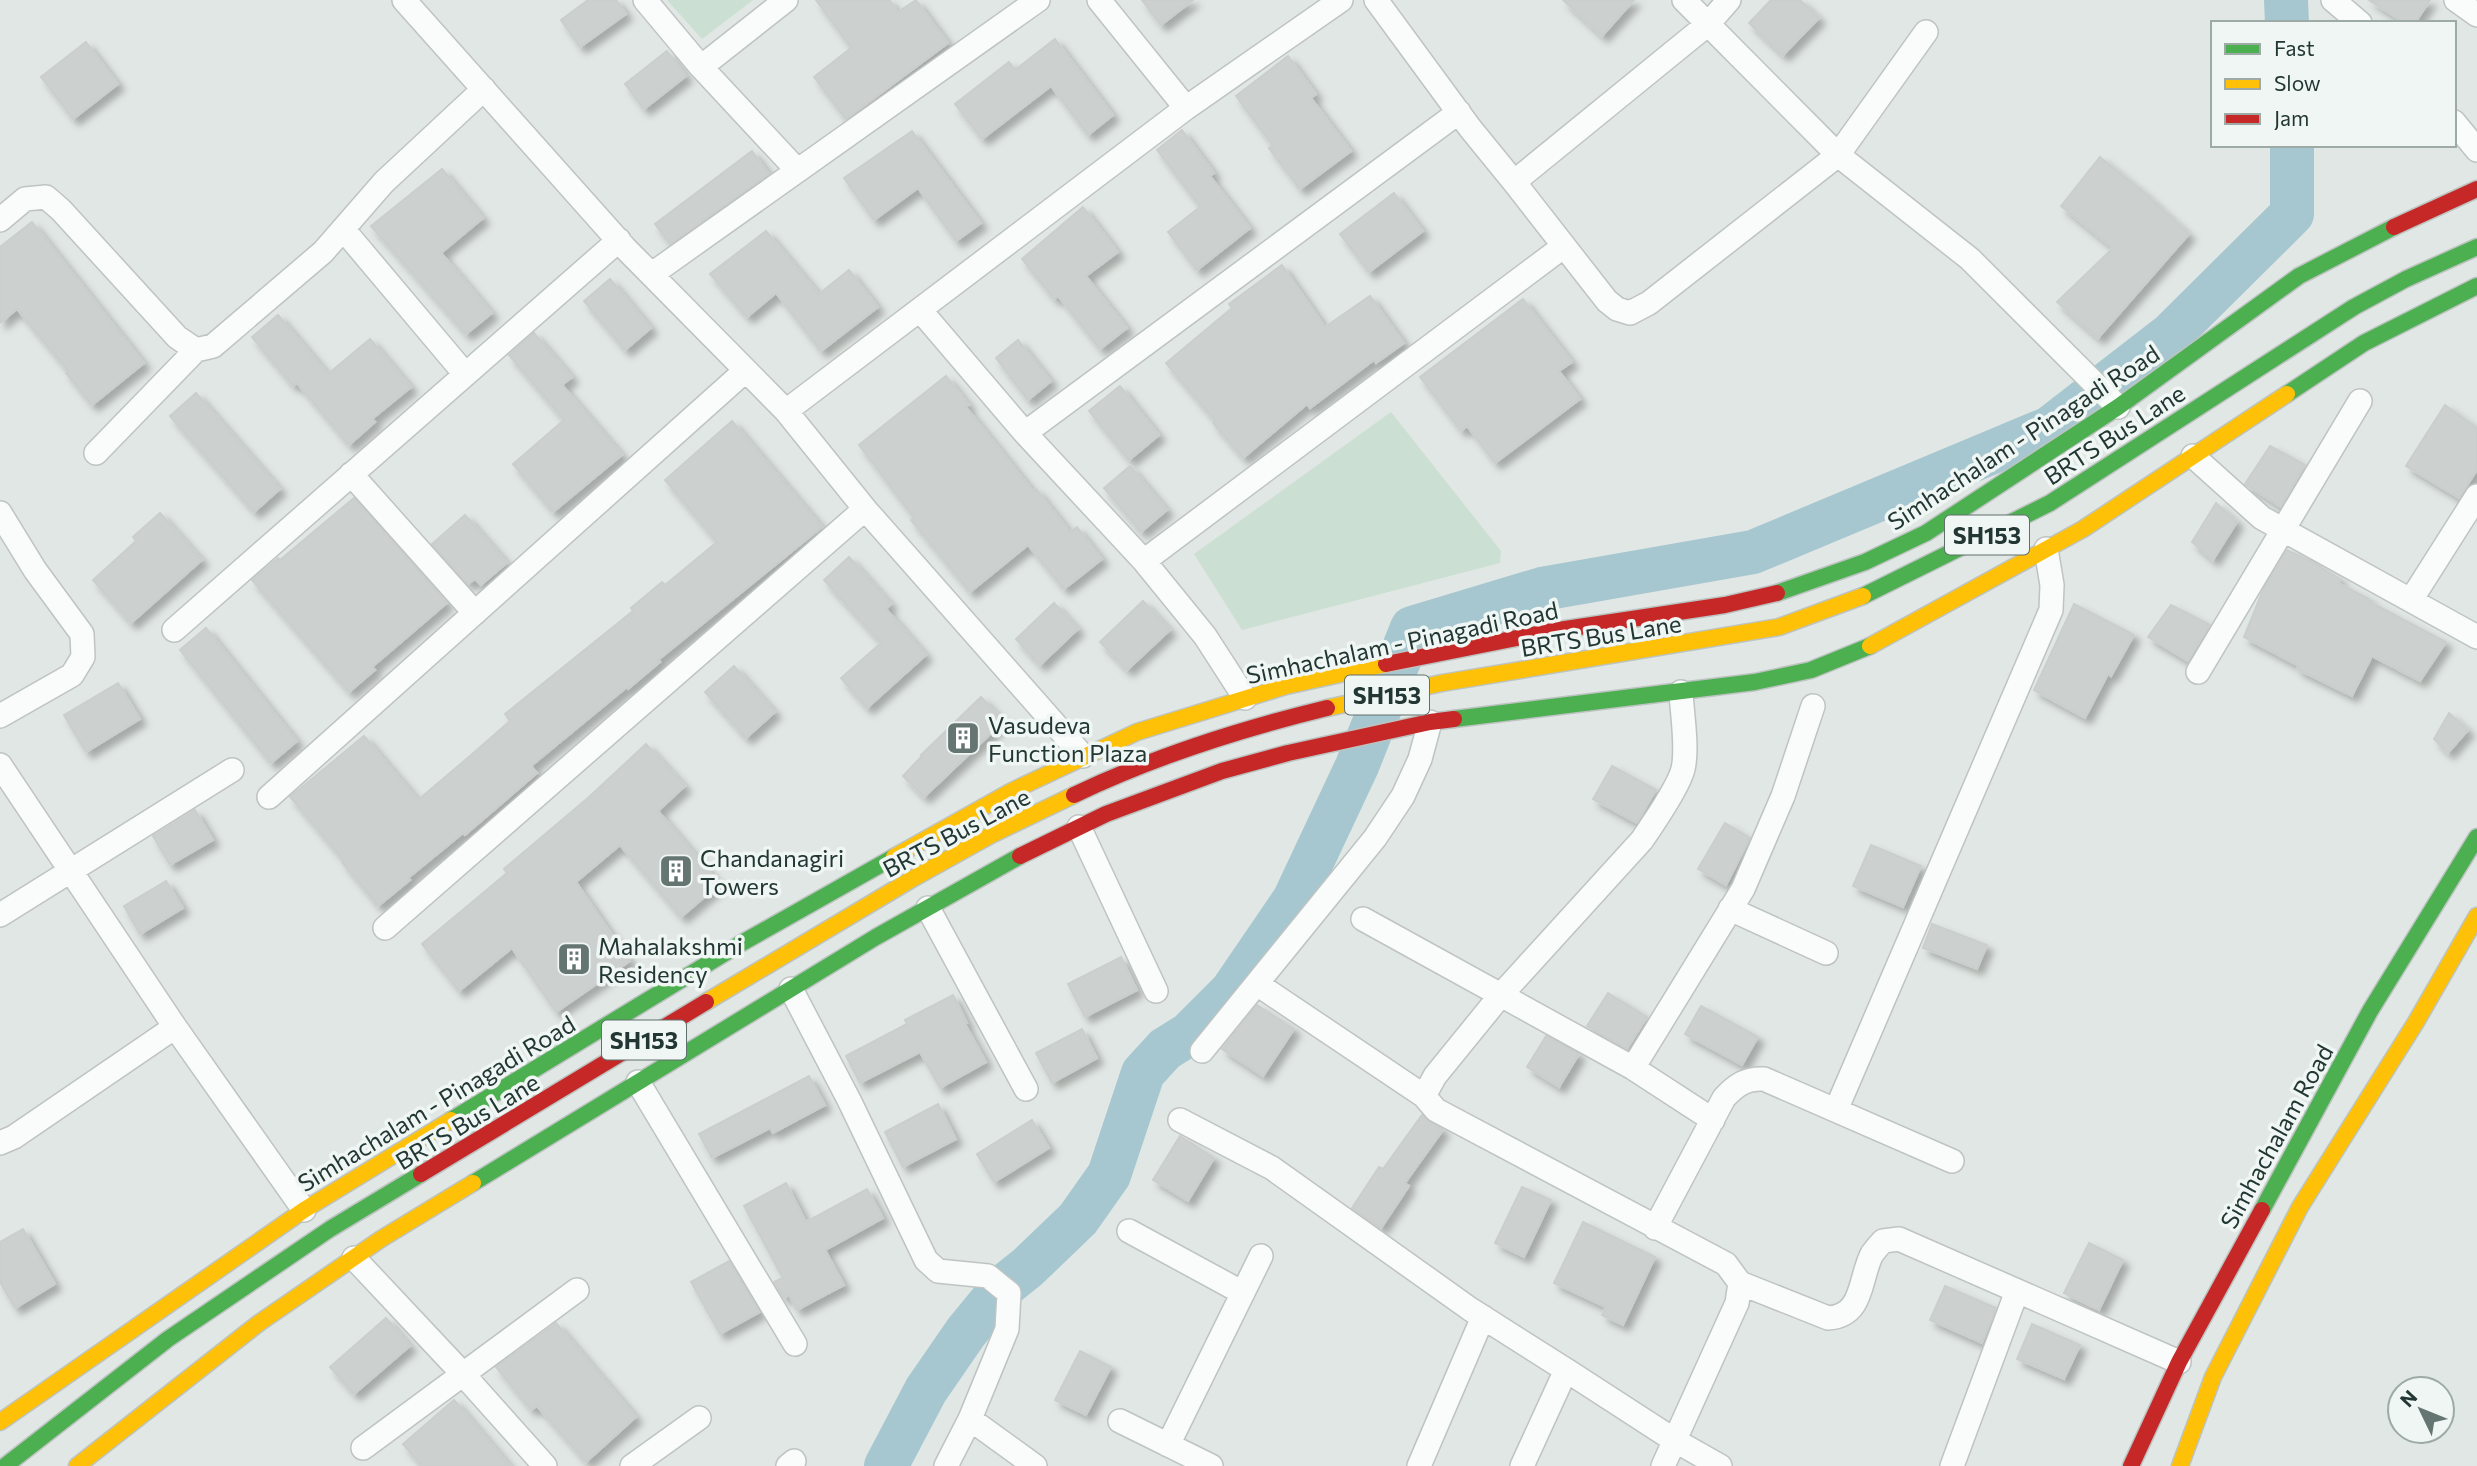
<svg xmlns="http://www.w3.org/2000/svg" width="2477" height="1466" font-family="Commissioner,sans-serif">
<style>
.green{fill:#ccdfd3}
.lines{fill:none;stroke-linecap:round;stroke-linejoin:round}
.river{stroke:#a6c7d0;stroke-width:44}
.building{fill:#ccd0cf;stroke:#cacfcd;stroke-width:2;filter:url(#shadow)}
.street-casing{stroke:#bec4c1;stroke-width:26}
.fast-casing{stroke:#bcc3c1;stroke-width:19}
.slow-casing{stroke:#bcc3c1;stroke-width:19}
.jam-casing{stroke:#bcc3c1;stroke-width:19}
.street{stroke:#fafbfb;stroke-width:23}
.fast{stroke:#4caf50;stroke-width:16}
.slow{stroke:#ffc107;stroke-width:16}
.jam{stroke:#c62828;stroke-width:16}
.labels{text-anchor:middle;dominant-baseline:central;stroke-width:7;stroke-linejoin:round;paint-order:stroke}
.shield{fill:#eff6f3;stroke:#60706d;stroke-width:2}
.shield-label{font-size:23px;font-weight:bold;fill:#223733}
.street-label{font-size:24px;fill:#223733;stroke:#eff6f3}
.poi-label{font-size:24px;fill:#223733;stroke:#eff6f3;text-anchor:start}
</style>
<defs>
<filter id="shadow"><feDropShadow dx="6" dy="6" stdDeviation="3.5" flood-color="#0004"/></filter>
</defs>
<rect width="100%" height="100%" fill="#e1e7e4"/>
<path class="green" d="M 667,0 L 753,0 L 702,39 Z
M 1391,412 L 1501,551 L 1500,563 L 1242,630 L 1194,554 Z"/>
<g class="lines">
<path class="river" d="M 2286,0 L 2287,23
M 886,1466 L 926,1390 L 966,1332 L 1003,1287 L 1028,1267 L 1078,1219 L 1109,1175 L 1143,1073 L 1165,1049 L 1189,1034 L 1232,991 L 1294,900 L 1357,766 L 1412,628 L 1542,589 L 1753,552 L 2050,428 L 2170,335 L 2292,214 L 2292,145"/>
</g>
<path class="building" d="M 588,0 L 616,0 L 626,14 L 580,47 L 561,20 Z
M 816,0 L 889,0 L 898,12 L 916,0 L 948,43 L 846,119 L 814,77 L 851,48 Z
M 1142,0 L 1193,0 L 1161,25 Z
M 1563,0 L 1634,0 L 1602,36 Z
M 1771,0 L 1800,0 L 1819,18 L 1783,55 L 1749,23 Z
M 2369,0 L 2430,0 L 2415,23 L 2405,23 Z
M 1055,39 L 1113,115 L 1088,135 L 1051,86 L 982,139 L 955,104 L 1009,62 L 1015,70 Z
M 86,42 L 118,84 L 73,119 L 41,77 Z
M 667,51 L 686,76 L 644,109 L 625,84 Z
M 1288,56 L 1316,94 L 1311,98 L 1351,151 L 1300,189 L 1269,148 L 1273,146 L 1236,96 Z
M 1182,130 L 1214,173 L 1210,176 L 1250,228 L 1197,270 L 1168,232 L 1200,207 L 1157,150 Z
M 912,131 L 981,223 L 956,241 L 918,188 L 874,220 L 844,178 Z
M 752,151 L 769,174 L 670,244 L 655,224 Z
M 2100,157 L 2142,191 L 2189,234 L 2098,338 L 2057,302 L 2113,248 L 2061,206 Z
M 442,169 L 483,218 L 441,253 L 492,313 L 466,334 L 371,226 Z
M 1394,193 L 1423,231 L 1369,272 L 1340,234 Z
M 1083,207 L 1118,252 L 1086,276 L 1127,328 L 1100,349 L 1058,296 L 1054,299 L 1022,259 Z
M 32,222 L 144,363 L 92,405 L 66,373 L 68,371 L 17,309 L 0,323 L 0,247 Z
M 766,231 L 819,294 L 849,270 L 878,307 L 821,351 L 776,293 L 747,317 L 710,274 Z
M 1282,265 L 1325,327 L 1370,296 L 1404,343 L 1376,363 L 1374,360 L 1310,408 L 1307,404 L 1243,458 L 1213,423 L 1215,421 L 1166,363 L 1232,308 L 1229,304 Z
M 610,279 L 651,328 L 625,350 L 584,301 Z
M 1523,299 L 1572,362 L 1559,371 L 1580,399 L 1495,463 L 1467,426 L 1461,431 L 1420,377 Z
M 278,315 L 328,374 L 370,339 L 411,387 L 372,419 L 375,422 L 349,445 L 297,383 L 293,386 L 252,337 Z
M 534,333 L 572,377 L 562,385 L 622,455 L 553,512 L 513,464 L 564,420 L 509,355 Z
M 1018,340 L 1051,381 L 1028,400 L 996,358 Z
M 946,376 L 969,405 L 966,407 L 1033,491 L 1036,489 L 1070,532 L 1077,527 L 1102,559 L 1064,589 L 1028,545 L 970,592 L 911,520 L 914,518 L 859,445 Z
M 1120,386 L 1159,435 L 1129,460 L 1089,411 Z
M 196,393 L 280,489 L 254,512 L 170,416 Z
M 2445,405 L 2477,428 L 2477,470 L 2459,498 L 2406,466 Z
M 732,421 L 822,527 L 658,660 L 660,662 L 628,689 L 627,687 L 531,766 L 537,773 L 465,835 L 463,833 L 408,878 L 410,880 L 378,906 L 342,862 L 344,861 L 290,797 L 364,736 L 418,800 L 470,756 L 510,721 L 505,714 L 633,611 L 631,608 L 662,582 L 665,585 L 717,542 L 665,480 Z
M 2270,446 L 2305,465 L 2281,507 L 2245,484 Z
M 1130,466 L 1167,510 L 1141,532 L 1104,488 Z
M 354,498 L 447,603 L 372,667 L 375,670 L 349,692 L 252,580 L 278,558 L 280,560 Z
M 2216,503 L 2237,522 L 2213,560 L 2192,542 Z
M 160,513 L 202,560 L 131,623 L 93,580 L 136,541 L 133,537 Z
M 465,515 L 507,563 L 481,585 L 475,579 L 468,584 L 432,544 Z
M 2287,550 L 2311,561 L 2340,579 L 2338,583 L 2369,599 L 2368,601 L 2446,642 L 2420,681 L 2372,656 L 2352,696 L 2297,669 L 2299,666 L 2244,637 L 2263,590 Z
M 849,557 L 891,604 L 886,609 L 926,655 L 867,708 L 841,678 L 881,643 L 824,580 Z
M 1143,601 L 1170,630 L 1127,670 L 1100,642 Z
M 1054,603 L 1078,629 L 1040,665 L 1016,639 Z
M 2074,604 L 2134,635 L 2111,676 L 2108,674 L 2085,718 L 2034,690 Z
M 2171,605 L 2210,625 L 2188,661 L 2148,637 Z
M 206,628 L 297,741 L 271,763 L 180,650 Z
M 734,666 L 775,712 L 746,738 L 705,692 Z
M 118,683 L 140,719 L 86,752 L 64,715 Z
M 981,697 L 1004,721 L 924,797 L 903,776 L 922,756 L 921,755 Z
M 2449,713 L 2468,730 L 2448,753 L 2434,739 Z
M 646,744 L 685,786 L 658,811 L 720,884 L 681,917 L 620,845 L 576,882 L 630,961 L 556,1012 L 512,948 L 459,991 L 422,944 L 507,873 L 504,869 L 589,797 Z
M 1612,766 L 1656,790 L 1637,823 L 1593,799 Z
M 195,810 L 213,840 L 170,865 L 153,836 Z
M 1725,823 L 1750,838 L 1726,885 L 1698,869 Z
M 1871,845 L 1921,866 L 1903,907 L 1853,886 Z
M 166,881 L 183,908 L 140,934 L 124,906 Z
M 1932,924 L 1987,945 L 1977,969 L 1923,948 Z
M 1121,957 L 1137,990 L 1085,1017 L 1068,984 Z
M 1608,993 L 1647,1017 L 1627,1049 L 1587,1026 Z
M 953,995 L 967,1023 L 965,1024 L 986,1062 L 940,1088 L 920,1052 L 860,1083 L 846,1056 L 907,1024 L 905,1020 Z
M 1257,1005 L 1294,1029 L 1263,1076 L 1222,1049 Z
M 1701,1006 L 1758,1037 L 1742,1065 L 1685,1034 Z
M 1082,1029 L 1097,1058 L 1052,1083 L 1036,1053 Z
M 1546,1036 L 1579,1054 L 1559,1087 L 1527,1067 Z
M 809,1076 L 825,1105 L 773,1133 L 770,1128 L 712,1158 L 699,1134 Z
M 938,1104 L 956,1139 L 903,1167 L 885,1132 Z
M 1422,1115 L 1443,1130 L 1405,1183 L 1409,1186 L 1381,1228 L 1352,1208 L 1379,1167 L 1383,1169 Z
M 1032,1120 L 1049,1148 L 994,1182 L 977,1154 Z
M 1180,1136 L 1214,1158 L 1188,1201 L 1153,1180 Z
M 786,1183 L 806,1222 L 867,1189 L 883,1218 L 825,1250 L 844,1285 L 797,1310 L 789,1295 L 784,1298 L 774,1282 L 783,1278 L 744,1206 Z
M 1522,1187 L 1551,1200 L 1524,1257 L 1495,1243 Z
M 1583,1222 L 1655,1257 L 1623,1325 L 1602,1315 L 1606,1307 L 1554,1283 Z
M 23,1229 L 55,1284 L 15,1308 L 0,1282 L 0,1242 Z
M 2089,1243 L 2123,1260 L 2099,1310 L 2064,1293 Z
M 729,1261 L 760,1312 L 720,1334 L 691,1282 Z
M 1945,1286 L 1996,1308 L 1982,1343 L 1930,1320 Z
M 386,1318 L 410,1346 L 354,1394 L 330,1367 Z
M 556,1323 L 636,1417 L 586,1462 L 537,1406 L 531,1410 L 496,1367 Z
M 2032,1324 L 2080,1345 L 2064,1379 L 2017,1359 Z
M 1080,1351 L 1111,1367 L 1086,1415 L 1055,1400 Z
M 454,1400 L 510,1466 L 422,1466 L 403,1444 Z"/>
<g class="lines">
<g class="street-casing">
<path id="street" d="M 404,0 L 625,248 L 786,411 L 865,509 L 1083,756
M 645,0 L 701,67 L 797,170
M 1099,0 L 1186,108
M 1376,0 L 1470,128 L 1514,182
M 1684,0 L 1838,155 L 1970,259 L 2118,407
M 1729,0 L 1708,24 L 1514,182 L 1607,301 L 1617,309 L 1630,313 L 1649,303 L 1838,155 L 1926,32
M 2333,0 L 2360,23
M 2456,0 L 2477,15
M 701,67 L 786,0
M 2454,122 L 2477,150
M 0,220 L 25,199 L 46,197 L 61,210 L 177,337 L 196,350 L 213,346 L 323,252 L 384,182 L 484,89
M 343,229 L 465,374
M 652,274 L 1038,0
M 920,310 L 1025,433 L 1144,561 L 1205,636 L 1245,698
M 786,411 L 1186,108 L 1341,0
M 1025,433 L 1459,112
M 96,453 L 196,350
M 2193,456 L 2262,518 L 2477,637
M 351,474 L 475,613
M 0,513 L 35,570 L 82,634 L 83,657 L 72,675 L 0,716
M 1144,561 L 1564,246
M 2411,600 L 2477,496
M 174,630 L 619,240
M 2198,672 L 2360,401
M 0,765 L 175,1027 L 304,1210
M 269,797 L 745,371
M 1079,827 L 1156,991
M 928,908 L 1026,1089
M 1730,909 L 1826,953
M 0,915 L 232,770
M 1363,919 L 1633,1068 L 1743,889 L 1783,796 L 1813,706
M 385,928 L 865,509
M 1257,984 L 1424,1096
M 791,989 L 849,1100 L 926,1260 L 938,1271 L 988,1276 L 1009,1293 L 1007,1329 L 970,1419 L 946,1466
M 1202,1051 L 1375,838 L 1403,796 L 1420,759 L 1430,722
M 1633,1068 L 1713,1120
M 638,1082 L 795,1344
M 1836,1110 L 2051,610 L 2052,585 L 2046,549
M 1180,1120 L 1272,1168 L 1470,1309 L 1566,1370
M 0,1143 L 14,1137 L 175,1027
M 1655,1228 L 1724,1098 C 1736,1085 1746,1078 1764,1079 L 1952,1161
M 1129,1231 L 1243,1293
M 354,1258 L 462,1373 L 545,1466
M 1740,1283 L 1828,1318 C 1864,1316 1859,1279 1872,1254 C 1875,1250 1879,1245 1883,1241 L 1899,1239 L 2179,1362
M 970,1419 L 1035,1466
M 1120,1421 L 1211,1466
M 1168,1445 L 1261,1256
M 363,1448 L 577,1290
M 632,1466 L 699,1418
M 788,1466 L 794,1461
M 1419,1466 L 1483,1317
M 1522,1466 L 1566,1370 L 1674,1440 L 1720,1466
M 1663,1466 L 1737,1303 L 1740,1283 L 1726,1264 L 1436,1110 L 1424,1096 L 1435,1076 L 1500,996 L 1642,840 C 1653,824 1679,786 1683,769 C 1688,748 1682,714 1681,692
M 1952,1466 L 2017,1291"/>
</g>
<g class="fast-casing">
<path id="fast" d="M 2287,394 L 2364,343 L 2477,286
M 1777,593 L 1865,562 L 1926,533 L 2118,407 L 2299,276 L 2394,227
M 1863,596 L 2050,503 L 2354,307 L 2406,279 L 2477,247
M 1454,719 L 1755,682 L 1811,670 L 1870,646
M 451,1120 L 740,944 L 894,857
M 473,1183 L 876,937 L 1020,856
M 2262,1210 L 2370,1011 L 2477,837
M 5,1466 L 168,1339 L 330,1229 L 421,1174"/>
</g>
<g class="slow-casing">
<path id="slow" d="M 1870,646 L 2083,529 L 2287,394
M 1327,708 L 1442,683 L 1779,627 L 1863,596
M 894,857 L 1012,791 L 1137,732 L 1286,686 L 1386,664
M 706,1002 L 912,879 L 991,835 L 1074,795
M 0,1422 L 304,1210 L 451,1120
M 77,1466 L 259,1323 L 381,1239 L 473,1183
M 2180,1466 L 2213,1377 L 2300,1207 L 2416,1022 L 2477,916"/>
</g>
<g class="jam-casing">
<path id="jam" d="M 2394,227 L 2477,189
M 1386,664 L 1552,631 L 1725,605 L 1777,593
M 1074,795 C 1153,757 1241,729 1327,708
M 1020,856 L 1106,814 L 1222,771 L 1288,753 L 1430,722 L 1454,719
M 421,1174 L 706,1002
M 2131,1466 L 2179,1362 L 2262,1210"/>
</g>
<use href="#street" class="street"/>
<use href="#fast" class="fast"/>
<use href="#slow" class="slow"/>
<use href="#jam" class="jam"/>
</g>
<defs>
<g id="building-square" transform="scale(1.75)"><rect x="-9" y="-9" width="18" height="18" rx="4" fill="#657571" stroke="#eff6f3"/><path d="M-4-6H4V6H1V3H-1V6H-4ZM-2.5-4.3h1.7v1.8h-1.7ZM.8-4.3h1.7v1.8H.8ZM-2.5-1h1.7V.8h-1.7ZM.8-1h1.7V.8H.8Z" fill="#fff"/></g>
</defs>
<g fill-rule="evenodd">
<use href="#building-square" x="963" y="738"/>
<use href="#building-square" x="676" y="871"/>
<use href="#building-square" x="574" y="959"/>
</g>
<g class="labels">
<g class="shield">
<rect x="1945" y="515.5" width="84" height="39" rx="5"/>
<rect x="1345" y="675.5" width="84" height="39" rx="5"/>
<rect x="602" y="1020.5" width="84" height="39" rx="5"/>
</g>
<g class="shield-label">
<text x="1987" y="535">SH153</text>
<text x="1387" y="695">SH153</text>
<text x="644" y="1040">SH153</text>
</g>
<g class="street-label">
<text transform="translate(2114 434) rotate(-33)">BRTS Bus Lane</text>
<text transform="translate(2023 437) rotate(-33)">Simhachalam - Pinagadi Road</text>
<text transform="translate(1601 635) rotate(-9)">BRTS Bus Lane</text>
<text transform="translate(1402 642) rotate(-12)">Simhachalam - Pinagadi Road</text>
<text transform="translate(956 832) rotate(-28)">BRTS Bus Lane</text>
<text transform="translate(436 1103) rotate(-31)">Simhachalam - Pinagadi Road</text>
<text transform="translate(467 1121) rotate(-31)">BRTS Bus Lane</text>
<text transform="translate(2276 1136) rotate(-61)">Simhachalam Road</text>
</g>
<g class="poi-label">
<text x="988" y="724">Vasudeva<tspan x="988" dy="28">Function Plaza</tspan></text>
<text x="700" y="857">Chandanagiri<tspan x="700" dy="28">Towers</tspan></text>
<text x="598" y="945">Mahalakshmi<tspan x="598" dy="28">Residency</tspan></text>
</g>
</g>
<rect x="2211" y="21" width="245" height="126" fill="#eff6f3" stroke="#9daaa6" stroke-width="2"/>
<rect x="2225" y="44" width="35" height="10" fill="#4caf50" stroke="#9daaa6" stroke-width="2"/>
<text x="2274" y="56" font-size="21" fill="#223733">Fast</text>
<rect x="2225" y="79" width="35" height="10" fill="#ffc107" stroke="#9daaa6" stroke-width="2"/>
<text x="2274" y="91" font-size="21" fill="#223733">Slow</text>
<rect x="2225" y="114" width="35" height="10" fill="#c62828" stroke="#9daaa6" stroke-width="2"/>
<text x="2274" y="126" font-size="21" fill="#223733">Jam</text>
<g transform="translate(2421 1410) rotate(313)"><circle r="33" fill="#eff6f3" stroke="#9daaa6" stroke-width="2"/>
<path d="M0-5L12 26L0 18L-12 26Z" fill="#657571"/>
<text y="-10" font-size="19" font-weight="bold" text-anchor="middle" fill="#223733">N</text>
</g>
</svg>
